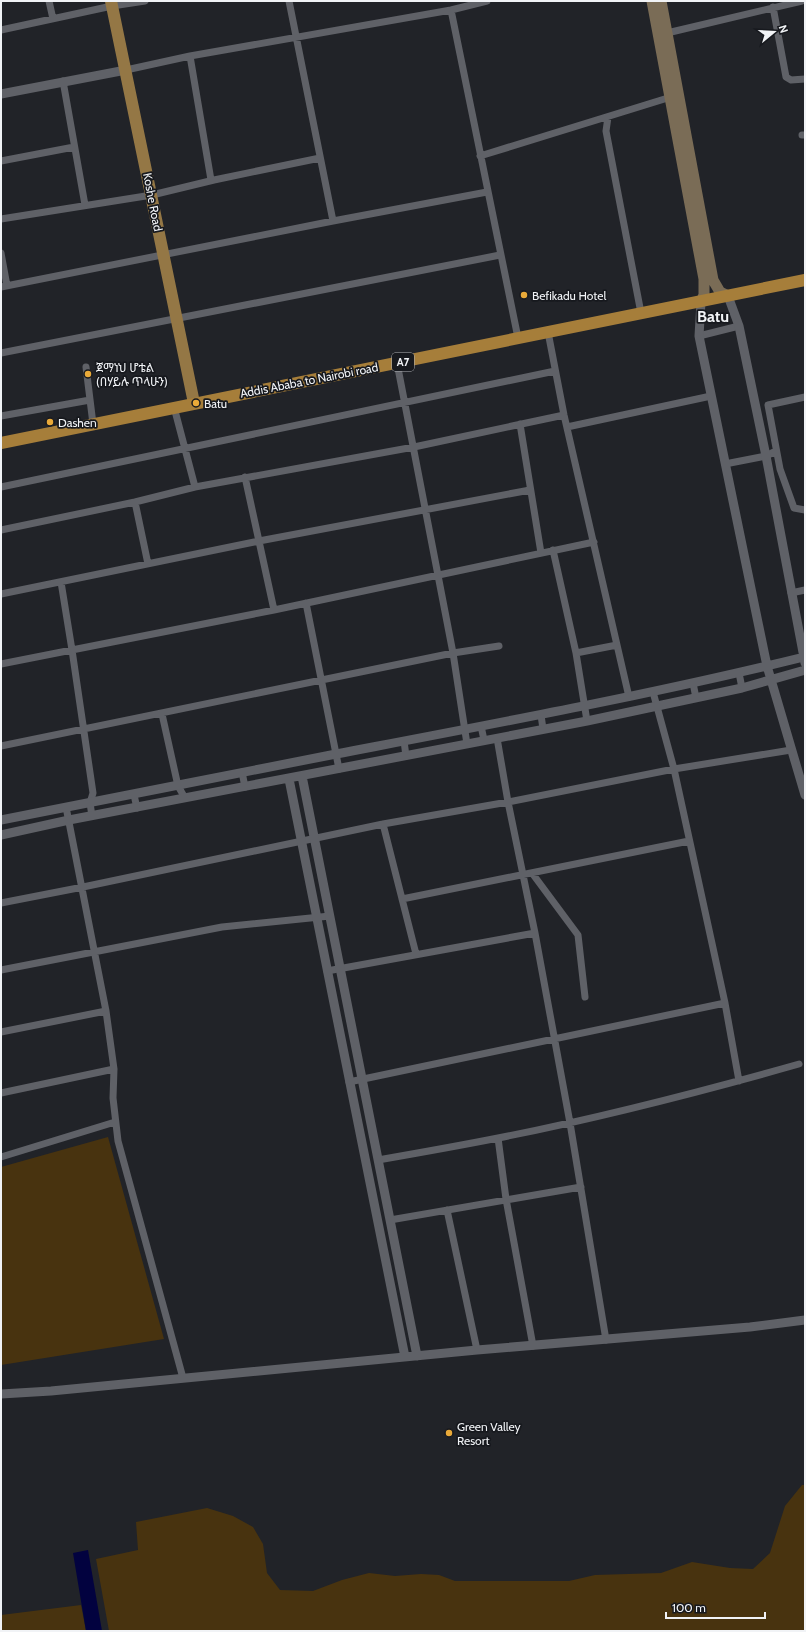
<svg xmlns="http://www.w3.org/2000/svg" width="806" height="1632" font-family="Cabin,'Noto Sans Ethiopic',sans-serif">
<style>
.green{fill:#48330f}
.water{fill:#02023f}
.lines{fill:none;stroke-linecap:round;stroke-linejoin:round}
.minor{stroke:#5f6167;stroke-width:7}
.tertiary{stroke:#5f6167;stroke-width:9}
.secondary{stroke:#7a6c56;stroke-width:11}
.primary{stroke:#947745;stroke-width:12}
.trunk{stroke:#a67e3a;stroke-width:12}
.poi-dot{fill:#eaaa39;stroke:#17191e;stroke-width:1.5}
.labels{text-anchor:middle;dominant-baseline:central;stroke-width:3.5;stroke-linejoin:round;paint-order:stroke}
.shield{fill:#17191e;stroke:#b0b2b5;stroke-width:1}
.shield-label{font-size:11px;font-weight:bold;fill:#f1f3f6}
.street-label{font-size:12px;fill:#f1f3f6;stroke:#17191e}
.poi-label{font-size:12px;fill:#f1f3f6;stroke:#17191e;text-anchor:start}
.district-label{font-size:16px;font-weight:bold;fill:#f1f3f6;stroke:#17191e}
</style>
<rect width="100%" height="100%" fill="#212328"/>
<path class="green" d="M 108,1137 L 164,1339 L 1,1365 L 1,1167 Z
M 802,1485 L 805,1485 L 805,1631 L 109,1631 L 96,1559 L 138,1550 L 136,1522 L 207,1508 L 233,1516 L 253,1527 L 263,1544 L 267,1573 L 280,1590 L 313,1591 L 342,1580 L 369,1573 L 395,1576 L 421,1574 L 439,1575 L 455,1581 L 569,1581 L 595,1575 L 661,1573 L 692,1562 L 730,1568 L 753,1569 L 770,1553 L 785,1506 Z
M 81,1605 L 86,1631 L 1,1631 L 1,1615 Z"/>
<path class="water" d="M 88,1550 L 102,1631 L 86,1631 L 73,1553 Z"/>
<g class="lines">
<path class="minor" d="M 49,1 L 53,19
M 289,1 L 333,221
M 773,7 L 786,77 L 791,80 L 805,79
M 451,10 L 518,338
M 1,30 L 112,6 L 145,1
M 667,33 L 802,1
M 190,56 L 211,180
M 126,70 L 190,56 L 451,10 L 487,1
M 63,81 L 85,205
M 608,117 L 606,131 L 641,313
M 802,135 L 805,135
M 480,156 L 671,97 L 673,98
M 1,161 L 74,147
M 1,219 L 152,195 L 214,180 L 320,158
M 1,253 L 7,286
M 1,287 L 333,221 L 487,192
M 548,332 L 564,415 L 629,697
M 699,336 L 739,326
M 1,353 L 500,255
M 397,363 L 453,653 L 467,744
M 86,367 L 93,424
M 805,397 L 768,405 L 780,469 L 794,508 L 805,510
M 174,407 L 195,487
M 1,416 L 90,400
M 520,424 L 541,553
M 567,427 L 711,396
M 725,464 L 766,456 L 776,451
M 245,477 L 274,610
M 1,487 L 555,371
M 135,502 L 148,564
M 1,530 L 135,502 L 195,487 L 414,447 L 564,415
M 553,550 L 576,653 L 587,721
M 61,582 L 72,650 L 93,793 L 90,803 L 92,816
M 791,593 L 805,590
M 1,594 L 259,541 L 530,490
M 306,603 L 339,769
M 576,653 L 617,645
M 1,664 L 274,610 L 594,542
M 739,673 L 742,688
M 693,683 L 696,698
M 653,692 L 674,769 L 725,1003 L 739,1081
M 162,714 L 178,786 L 185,798
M 541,715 L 543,729
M 481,726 L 484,740
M 497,738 L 508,802 L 535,933 L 570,1123 L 606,1340
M 404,741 L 406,756
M 1,746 L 453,653 L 499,646
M 242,772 L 245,787
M 134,795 L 137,808
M 66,807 L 106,1011 L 114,1069 L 113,1098 L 118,1141 L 183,1378
M 383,824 L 416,954
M 532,873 L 578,935 L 585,997
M 402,899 L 689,841
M 1,903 L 83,887 L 383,824 L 508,802 L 674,769 L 791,750
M 1,970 L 222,927 L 330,916
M 327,971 L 535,933
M 1,1032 L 106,1011
M 349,1082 L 725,1003
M 1,1093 L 114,1069
M 498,1138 L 506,1199 L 533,1346
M 1,1157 L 115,1122
M 378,1160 C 418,1153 458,1146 498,1138 C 599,1118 700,1092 799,1064
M 447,1210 L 477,1350
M 390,1220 L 581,1187"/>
<path class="tertiary" d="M 1,94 L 126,70
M 728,296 L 739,326 L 766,456 L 805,663
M 701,302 L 699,336 L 767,666 L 805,795
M 302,776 L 417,1356
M 289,779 L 405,1357
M 1,820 C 113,799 224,775 336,754 C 493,724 649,695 804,657
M 1,835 L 69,820 L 587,721 L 742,688 L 805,670
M 1,1394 L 51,1391 L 477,1350 L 750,1327 L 805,1320"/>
<path class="secondary" d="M 652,1 L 704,279 L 704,295 L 701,302
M 661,1 L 713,280 L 720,292 L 728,296"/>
<path class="primary" d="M 111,1 L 194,403"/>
<path class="trunk" d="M 1,443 L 805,280"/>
</g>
<g class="poi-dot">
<circle cx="524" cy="295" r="4"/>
<circle cx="88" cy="374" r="4"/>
<circle cx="196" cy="403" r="4"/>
<circle cx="50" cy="422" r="4"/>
<circle cx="449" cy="1433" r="4"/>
</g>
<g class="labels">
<rect class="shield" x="392" y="353" width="22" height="18" rx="3"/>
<g class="shield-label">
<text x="403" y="362">A7</text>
</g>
<g class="street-label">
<text transform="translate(153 202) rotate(79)">Koshe Road</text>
<text transform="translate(309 380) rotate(-11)">Addis Ababa to Nairobi road</text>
</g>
<g class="poi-label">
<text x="532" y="295">Befikadu Hotel</text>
<text x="96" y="367">ጀማነህ ሆቴል<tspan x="96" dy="14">(በሃይሉ ጥላሁን)</tspan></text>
<text x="204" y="403">Batu</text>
<text x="58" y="422">Dashen</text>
<text x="457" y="1426">Green Valley<tspan x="457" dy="14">Resort</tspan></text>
</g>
<g class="district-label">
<text x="713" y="316">Batu</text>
</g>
</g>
<rect width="806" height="1632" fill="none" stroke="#f1f3f6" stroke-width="4"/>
<g transform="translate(774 32) rotate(72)" stroke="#17191e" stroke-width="3" paint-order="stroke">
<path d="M0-3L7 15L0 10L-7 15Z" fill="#f1f3f6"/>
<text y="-6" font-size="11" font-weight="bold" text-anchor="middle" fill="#f1f3f6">N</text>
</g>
<path d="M666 1612v6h99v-6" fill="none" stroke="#f1f3f6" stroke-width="2"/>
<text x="672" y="1612" font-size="12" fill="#f1f3f6" stroke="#17191e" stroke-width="3" paint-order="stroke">100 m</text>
</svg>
